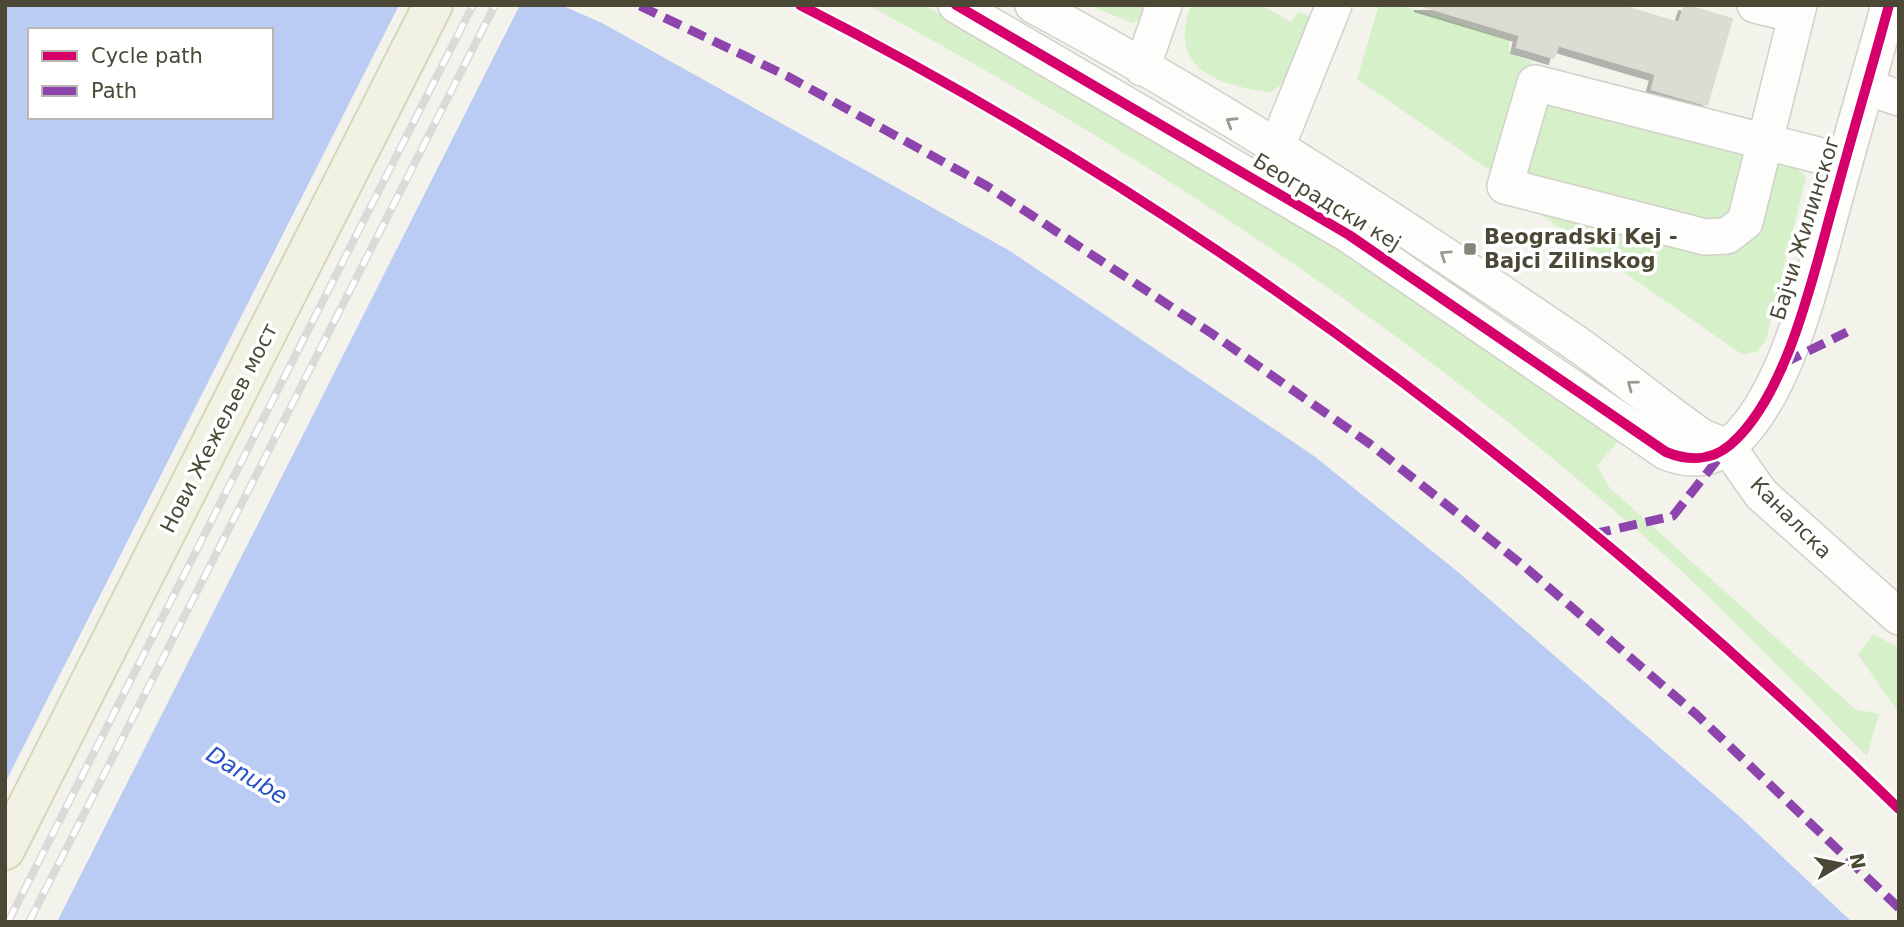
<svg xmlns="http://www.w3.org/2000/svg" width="1904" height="927" font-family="'DejaVu Sans',sans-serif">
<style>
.green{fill:#d6f0ca}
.water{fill:#bacbf4;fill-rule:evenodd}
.pier{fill:#f3f3ec}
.building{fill:#dddcd4;stroke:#dcdbd2;stroke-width:2;filter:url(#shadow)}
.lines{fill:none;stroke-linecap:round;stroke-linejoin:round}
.minor-casing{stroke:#d1d1ca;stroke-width:38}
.major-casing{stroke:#d7d7b8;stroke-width:42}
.minor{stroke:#fdfdfc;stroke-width:35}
.major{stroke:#f1f2e4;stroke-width:38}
.rail-casing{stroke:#dadad9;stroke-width:8}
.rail{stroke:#fff;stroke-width:5;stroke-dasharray:16;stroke-linecap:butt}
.quiet{stroke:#8e44ad;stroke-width:9;stroke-dasharray:18 9;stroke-linecap:butt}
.cycleway-casing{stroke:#fff;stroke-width:15}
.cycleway{stroke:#d6006c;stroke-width:10}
.oneway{stroke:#9b9a8f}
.poi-dot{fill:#868476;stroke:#fff;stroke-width:2.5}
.labels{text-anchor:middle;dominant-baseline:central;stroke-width:7;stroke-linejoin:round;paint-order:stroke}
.street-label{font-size:21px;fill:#4b4936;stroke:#fff}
.poi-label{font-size:21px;font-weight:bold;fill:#4b4936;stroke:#fff;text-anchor:start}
.water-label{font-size:23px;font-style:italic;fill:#2350c3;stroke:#fff}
</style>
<defs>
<filter id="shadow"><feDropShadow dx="-6" dy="6" stdDeviation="0" flood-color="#0004"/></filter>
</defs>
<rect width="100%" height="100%" fill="#f3f3ec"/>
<path class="green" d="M 868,5 L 924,5 L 1176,151 L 1360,261 L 1504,358 L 1618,441 L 1597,466 L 1609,487 L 1855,709 L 1879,714 L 1867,756 C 1799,688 1732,617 1661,552 C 1423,337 1150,158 868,5 Z
M 1088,5 L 1153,5 L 1150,14 L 1133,23 Z
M 1191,5 L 1262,5 L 1291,22 L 1299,12 L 1312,17 L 1296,75 L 1271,92 C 1218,86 1167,69 1191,5 Z
M 1379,5 L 1400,5 L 1509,40 L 1509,53 L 1532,62 L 1495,174 L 1357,79 Z
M 1532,92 L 1755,148 L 1734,217 L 1714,226 L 1519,183 Z
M 1772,163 L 1790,163 L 1806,177 L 1766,341 L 1756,352 L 1743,355 L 1537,212 L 1710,250 Z
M 1873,634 L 1899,648 L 1899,713 L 1858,655 Z"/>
<path class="water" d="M 5,5 L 561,5 L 602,23 L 1010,251 L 1314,456 L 1458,572 L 1740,817 L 1852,922 L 5,922 ZM 30,30 L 271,30 L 271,117 L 30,117 Z"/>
<path class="pier" d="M 399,5 L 520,5 L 57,922 L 5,922 L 5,783 Z"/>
<path class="building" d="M 1420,5 L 1619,5 L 1679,23 L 1685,5 L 1732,19 L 1707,105 L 1652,89 L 1656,74 L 1558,45 L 1554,58 L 1517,47 L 1520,35 Z"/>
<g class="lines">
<g class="minor-casing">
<path id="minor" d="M 956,5 L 1349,235 L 1666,452 C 1688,461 1711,461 1730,445 C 1789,395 1815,267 1836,194 C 1853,131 1872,68 1889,5
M 1033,5 C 1215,103 1390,217 1561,333 C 1610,365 1654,404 1702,437 L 1728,447
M 1755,5 L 1796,15
M 1799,5 L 1745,222 L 1727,236 L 1705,237 L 1505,186 L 1535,83 L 1845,162
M 1142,68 L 1164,5
M 1866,87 L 1899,98
M 1276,149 L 1334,5
M 1728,447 L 1761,494 L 1899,617"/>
</g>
<g class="major-casing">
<path id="major" d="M 5,850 L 433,5"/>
</g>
<use href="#minor" class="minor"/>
<use href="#major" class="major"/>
<g class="rail-casing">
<path id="rail" d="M 8,922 L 473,5
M 29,922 L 495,5"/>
</g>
<use href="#rail" class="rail"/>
<path class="quiet" d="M 640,6 L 787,76 L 987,186 L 1211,333 L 1370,444 L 1525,567 L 1697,715 L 1899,908
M 1784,363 L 1847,332
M 1593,534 L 1673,516 L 1722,454"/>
<g class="cycleway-casing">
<path id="cycleway" d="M 800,5 C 1206,211 1573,492 1899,809
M 956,5 L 1349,235 L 1666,452 C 1688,461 1711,461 1730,445 C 1789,395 1815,267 1836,194 C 1853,131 1872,68 1889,5"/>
</g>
<use href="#cycleway" class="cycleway"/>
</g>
<defs><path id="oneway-chevron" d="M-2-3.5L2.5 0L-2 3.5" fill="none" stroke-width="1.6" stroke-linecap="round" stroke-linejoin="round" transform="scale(1.75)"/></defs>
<g class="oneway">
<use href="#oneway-chevron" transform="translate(1231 122) rotate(-149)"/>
<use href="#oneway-chevron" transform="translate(1445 255) rotate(-146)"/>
<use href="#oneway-chevron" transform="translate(1632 385) rotate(-143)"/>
</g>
<rect class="poi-dot" x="1463" y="242" width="14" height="14" rx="3.5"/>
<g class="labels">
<g class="street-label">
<text transform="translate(1327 202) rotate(31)">Београдски кеј</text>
<text transform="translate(1805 228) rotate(-73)">Бајчи Жилинског</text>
<text transform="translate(219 428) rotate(-63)">Нови Жежељев мост</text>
<text transform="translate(1791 518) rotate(45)">Каналска</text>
</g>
<g class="poi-label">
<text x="1484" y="237">Beogradski Kej -<tspan x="1484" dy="24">Bajci Zilinskog</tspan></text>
</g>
<g class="water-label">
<text transform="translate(247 775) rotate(31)">Danube</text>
</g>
</g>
<rect width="1904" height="927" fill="none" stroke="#4b4936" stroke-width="14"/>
<rect x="28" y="28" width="245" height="91" fill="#ffffff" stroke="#b7b6af" stroke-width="2"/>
<rect x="42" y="51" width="35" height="10" fill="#d6006c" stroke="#b7b6af" stroke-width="2"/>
<text x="91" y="63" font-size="21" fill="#4b4936">Cycle path</text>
<rect x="42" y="86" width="35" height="10" fill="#8e44ad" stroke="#b7b6af" stroke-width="2"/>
<text x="91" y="98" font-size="21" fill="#4b4936">Path</text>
<g transform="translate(1841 864) rotate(80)" stroke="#ffffff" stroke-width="5" paint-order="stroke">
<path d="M0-5L12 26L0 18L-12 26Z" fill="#4b4936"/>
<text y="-10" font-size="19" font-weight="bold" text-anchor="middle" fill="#4b4936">N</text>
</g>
</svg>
